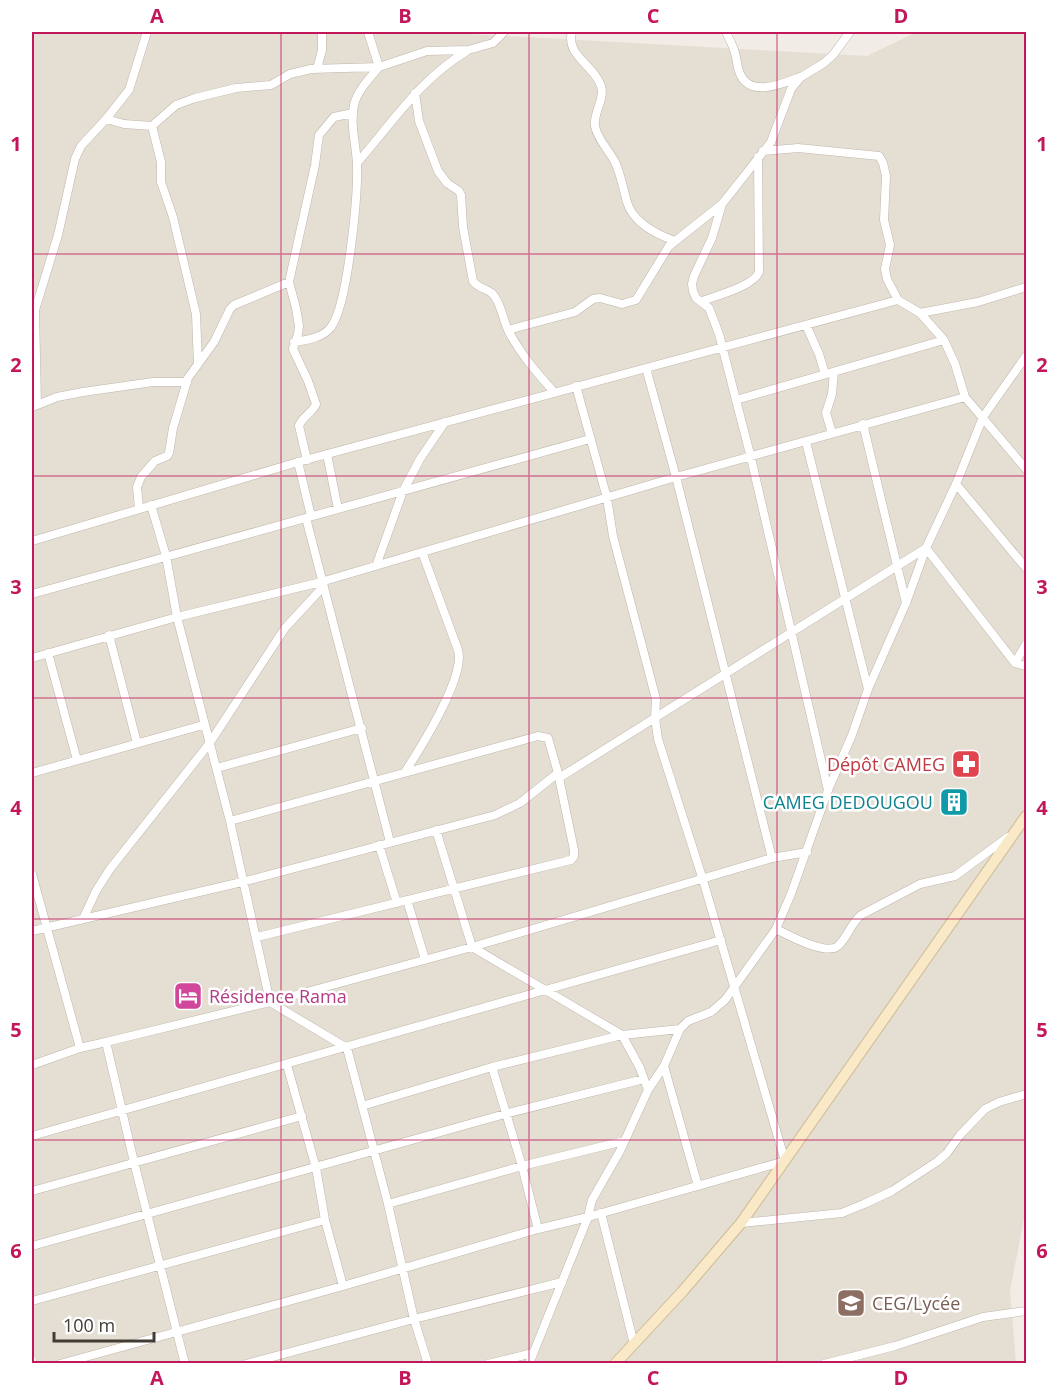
<svg xmlns="http://www.w3.org/2000/svg" width="1058" height="1395" font-family="'Open Sans',sans-serif">
<style>
.residential{fill:#e5ded3}
.lines{fill:none;stroke-linecap:round;stroke-linejoin:round}
.street-casing{stroke:#bfb6ab;stroke-width:9}
.secondary-casing{stroke:#cebb97;stroke-width:12}
.street{stroke:#fff;stroke-width:8}
.secondary{stroke:#fae9c6;stroke-width:10}
.grid{fill:none;stroke:#c2185b;stroke-width:1.5;stroke-opacity:0.55}
.labels{text-anchor:middle;dominant-baseline:central;stroke-width:5;stroke-linejoin:round;paint-order:stroke}
.health-label{font-size:18px;fill:#be3a42;stroke:#fff;text-anchor:end}
.culture-label{font-size:18px;fill:#0d838f;stroke:#fff;text-anchor:end}
.hotel-label{font-size:18px;fill:#b23c85;stroke:#fff;text-anchor:start}
.education-label{font-size:18px;fill:#785e54;stroke:#fff;text-anchor:start}
.neatline{fill:none;stroke:#c2185b;stroke-width:2}
.grid-label{font-size:20px;text-anchor:middle;font-weight:bold;fill:#c2185b}
</style>
<rect width="100%" height="100%" fill="#f1ece5"/>
<path class="residential" d="M 32,32 L 435,32 L 867,56 L 917,32 L 1026,32 L 1026,1208 L 1010,1291 L 1016,1363 L 32,1363 Z"/>
<g class="lines">
<g class="street-casing">
<path id="street" d="M 368,32 L 379,67
M 572,32 C 565,55 595,66 601,86 C 605,101 593,112 595,126 C 597,139 609,150 615,162 C 621,175 623,188 627,202 C 633,223 656,234 675,241
M 726,32 C 729,39 733,45 735,53 C 737,59 737,66 739,71 C 748,99 782,84 800,77
M 317,69 L 322,50 L 322,32
M 415,93 L 419,121 L 438,171 L 447,183 L 459,191 L 461,195 L 463,227 L 473,281 C 479,290 490,288 495,297 C 502,307 503,321 509,332 C 521,355 537,373 554,392
M 106,119 L 124,124 L 152,126 L 161,162 L 161,182 L 173,217 L 196,314 L 198,364
M 152,126 L 176,105 L 195,98 L 236,88 L 271,85 L 290,74 L 311,69 L 379,67 L 427,51 L 468,50 L 493,43 L 504,32
M 763,151 L 798,148 L 879,156 L 883,163 L 886,176 L 884,220 L 890,245 L 885,269 L 887,279 L 898,300
M 357,163 C 392,123 420,79 467,51
M 722,204 L 712,238 L 694,276 L 692,284 L 693,291 L 696,298 L 709,308 L 719,334 L 751,458 L 828,790
M 702,301 C 716,296 754,286 759,272 L 758,157
M 920,313 L 978,302 L 1026,287
M 806,325 L 819,354 L 825,374
M 508,330 L 575,312 L 593,299 L 600,298 L 622,304 L 636,300 L 669,246 L 722,204 L 771,142 L 791,89 L 801,77 L 824,63 L 833,55 L 850,32
M 294,342 C 307,340 323,338 331,327 C 348,305 358,194 357,164 C 356,144 350,125 354,105 C 357,91 370,78 379,67
M 646,368 L 676,477 L 772,858
M 736,400 L 944,340
M 37,405 L 35,310 L 58,235 L 75,159 L 81,146 L 106,119 L 129,90 L 147,32
M 32,407 L 57,397 L 83,392 L 153,382 L 187,382
M 863,424 L 906,603
M 832,433 L 826,413 L 832,394 L 834,372
M 806,442 L 868,689
M 327,454 L 338,509
M 307,460 L 299,426 C 302,416 312,414 316,404 L 308,381 L 293,349 L 298,334 L 299,326 L 296,308 L 289,282 L 315,165 L 319,135 L 334,117 L 353,113
M 298,462 L 311,516
M 956,484 L 1026,568
M 139,508 L 137,487 L 141,477 L 155,461 L 167,456 L 169,453 L 173,428 L 188,378 L 214,342 L 230,309 L 234,305 L 289,282
M 306,518 L 390,842
M 32,541 L 298,462 L 898,300 L 920,313 L 944,340 L 955,364 L 965,397 L 1026,469
M 376,566 L 403,491 L 420,459 L 445,422
M 32,594 L 590,439
M 109,635 L 137,743
M 48,653 L 77,760
M 32,658 L 177,617 L 166,556 L 151,505
M 1015,663 L 1026,644
M 217,768 L 362,728
M 405,772 C 420,749 466,676 458,650 L 422,552
M 32,773 L 203,725
M 559,778 L 926,548 L 1015,663 L 1026,666
M 230,821 L 538,736 L 548,738 L 558,773 L 574,850 L 574,856 L 571,860 L 257,937
M 436,830 L 472,947 L 772,858 L 807,852
M 379,845 L 397,903
M 32,874 L 80,1048
M 407,900 L 425,959
M 83,919 L 96,891 L 110,869 L 209,744 L 285,628 L 323,587
M 776,929 C 788,935 826,956 838,946 C 848,937 851,923 861,915 L 920,884 L 955,876 L 1008,837
M 32,931 L 242,882 L 495,815 L 520,803 L 558,773
M 680,1029 L 622,1035 L 472,947 L 270,1002 L 230,821 L 177,617 L 321,582 L 676,477 L 965,397
M 32,1065 L 80,1048 L 106,1042
M 287,1065 L 316,1168 L 325,1220 L 343,1286
M 664,1066 L 698,1186
M 492,1067 L 522,1166 L 538,1229
M 362,1106 L 492,1067 L 622,1035 L 640,1068 L 644,1079
M 32,1136 L 721,940
M 32,1191 L 302,1116
M 388,1204 L 522,1166 L 624,1141
M 601,1213 L 634,1344
M 741,1223 L 842,1213 L 864,1204 L 892,1191 L 938,1161 L 947,1153 L 960,1135 L 985,1109 L 999,1102 L 1026,1094
M 32,1246 L 505,1114 L 644,1079 L 648,1090
M 32,1301 L 325,1220
M 32,1360 L 32,1364
M 60,1364 L 343,1286 L 538,1229 L 588,1217 L 785,1161 L 703,880 L 658,739 L 655,718 L 656,699 L 613,536 L 607,498 L 576,386
M 185,1364 L 134,1162 L 106,1042 L 270,1002 L 347,1048 L 388,1204 L 414,1319 L 428,1364
M 246,1364 L 414,1319 L 562,1282
M 488,1364 L 533,1353
M 529,1364 L 588,1217 L 592,1200 L 620,1151 L 648,1090 L 664,1066 L 680,1029 L 688,1021 L 711,1012 L 725,1000 L 776,929 L 791,894 L 828,790 L 852,735 L 868,689 L 906,603 L 926,548 L 956,484 L 983,417 L 1026,356
M 824,1364 L 895,1346 L 983,1317 L 1026,1311"/>
</g>
<g class="secondary-casing">
<path id="secondary" d="M 615,1364 L 682,1292 L 741,1223 L 1026,816"/>
</g>
<use href="#street" class="street"/>
<use href="#secondary" class="secondary"/>
</g>
<path class="grid" d="M 281,32 L 281,1364M 529,32 L 529,1364M 777,32 L 777,1364M 32,254 L 1026,254M 32,476 L 1026,476M 32,698 L 1026,698M 32,919 L 1026,919M 32,1140 L 1026,1140"/>
<defs>
<g id="pharmacy-square" transform="scale(1.5)"><rect x="-9" y="-9" width="18" height="18" rx="4" fill="#e0444e" stroke="#fff"/><path d="M-2-6h4v4h4v4h-4v4h-4v-4h-4v-4h4Z" fill="#fff"/></g>
<g id="building-square" transform="scale(1.5)"><rect x="-9" y="-9" width="18" height="18" rx="4" fill="#0f9aa8" stroke="#fff"/><path d="M-4-6H4V6H1V3H-1V6H-4ZM-2.5-4.3h1.7v1.8h-1.7ZM.8-4.3h1.7v1.8H.8ZM-2.5-1h1.7V.8h-1.7ZM.8-1h1.7V.8H.8Z" fill="#fff"/></g>
<g id="hotel-square" transform="scale(1.5)"><rect x="-9" y="-9" width="18" height="18" rx="4" fill="#d1479c" stroke="#fff"/><path d="M-6-4.5h1.5V1H6V5H4.5V3h-9V5H-6ZM-4 0a1.8 1.8 0 1 1 3.6 0ZM.5 0V-2.5h3Q6-2.5 6 0Z" fill="#fff"/></g>
<g id="school-square" transform="scale(1.5)"><rect x="-9" y="-9" width="18" height="18" rx="4" fill="#8d6e63" stroke="#fff"/><path d="M0-5L7-2L0 1L-7-2ZM-4 1L0 2.5L4 1V4Q0 6-4 4Z" fill="#fff"/></g>
</defs>
<g fill-rule="evenodd">
<use href="#pharmacy-square" x="966" y="764"/>
<use href="#building-square" x="954" y="802"/>
<use href="#hotel-square" x="188" y="996"/>
<use href="#school-square" x="851" y="1303"/>
</g>
<g class="labels">
<g class="health-label">
<text x="945" y="764">Dépôt CAMEG</text>
</g>
<g class="culture-label">
<text x="933" y="802">CAMEG DEDOUGOU</text>
</g>
<g class="hotel-label">
<text x="209" y="996">Résidence Rama</text>
</g>
<g class="education-label">
<text x="872" y="1303">CEG/Lycée</text>
</g>
</g>
<rect width="1058" height="1395" fill="none" stroke="#ffffff" stroke-width="66"/>
<path d="M54 1332v9h100v-9" fill="none" stroke="#433c35" stroke-width="3"/>
<text x="63" y="1332" font-size="18" fill="#433c35" stroke="#ffffff" stroke-width="4.5" paint-order="stroke">100 m</text>
<rect x="33" y="33" width="992" height="1329" class="neatline"/>
<g class="grid-label">
<text x="157" y="23">A</text>
<text x="405" y="23">B</text>
<text x="653" y="23">C</text>
<text x="901" y="23">D</text>
<text x="16" y="151">1</text>
<text x="1042" y="151">1</text>
<text x="16" y="372">2</text>
<text x="1042" y="372">2</text>
<text x="16" y="594">3</text>
<text x="1042" y="594">3</text>
<text x="16" y="815">4</text>
<text x="1042" y="815">4</text>
<text x="16" y="1037">5</text>
<text x="1042" y="1037">5</text>
<text x="16" y="1258">6</text>
<text x="1042" y="1258">6</text>
<text x="157" y="1385">A</text>
<text x="405" y="1385">B</text>
<text x="653" y="1385">C</text>
<text x="901" y="1385">D</text>
</g>
</svg>
